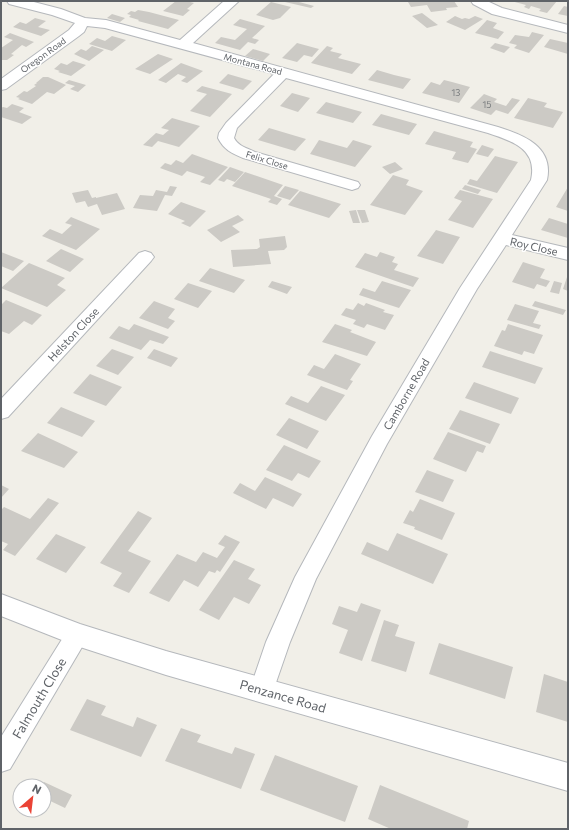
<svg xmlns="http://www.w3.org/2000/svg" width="569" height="830" font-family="Commissioner,sans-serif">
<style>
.building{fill:#cccac5}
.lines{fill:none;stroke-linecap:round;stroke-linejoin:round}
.minor-casing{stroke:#b5b8bc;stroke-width:2}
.tertiary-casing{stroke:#b5b8bc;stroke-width:2}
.minor{fill:#fff;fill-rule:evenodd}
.tertiary{fill:#fff;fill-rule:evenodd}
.labels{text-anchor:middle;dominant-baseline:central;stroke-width:3;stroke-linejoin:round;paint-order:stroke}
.far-street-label{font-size:9px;fill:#5f6368;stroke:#fff}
.number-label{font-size:9px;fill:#7a7d7f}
.street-label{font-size:11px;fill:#5f6368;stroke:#fff}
.near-street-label{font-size:13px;fill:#5f6368;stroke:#fff}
</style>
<rect width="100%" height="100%" fill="#f1efe8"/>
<path class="building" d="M 176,1 L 186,1 L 194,3 L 187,9 L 190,10 L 183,16 L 163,11 Z
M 300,1 L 299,2 L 314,6 L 311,8 L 285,2 Z
M 419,1 L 454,1 L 458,7 L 446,8 L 447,10 L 431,12 L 427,5 L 411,7 L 408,2 Z
M 511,1 L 557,1 L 547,13 L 539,11 L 541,9 L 531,6 L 529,9 L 524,7 L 526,5 Z
M 271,2 L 291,7 L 280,18 L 273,20 L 256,15 Z
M 564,6 L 568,7 L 568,16 L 558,14 Z
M 138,10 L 149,12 L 179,20 L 168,29 L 138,21 L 139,20 L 129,17 L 131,15 L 127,14 L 131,11 L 135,12 Z
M 422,13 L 438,25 L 427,28 L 412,16 Z
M 112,14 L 125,18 L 120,22 L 107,18 Z
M 455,16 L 462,19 L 465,18 L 469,19 L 475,16 L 483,19 L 465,30 L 446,22 Z
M 35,18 L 46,21 L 38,27 L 50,30 L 41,36 L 13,27 L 20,22 L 26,24 Z
M 240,19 L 265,26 L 252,38 L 259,40 L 255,44 L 248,42 L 240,50 L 215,43 L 221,37 L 235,40 L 247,29 L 233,25 Z
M 487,20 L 497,23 L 493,28 L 504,32 L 498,39 L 475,33 Z
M 532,32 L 544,35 L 529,53 L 514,48 L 517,45 L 509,43 L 515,35 L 529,37 Z
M 10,33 L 34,42 L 26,47 L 22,45 L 11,54 L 14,55 L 7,60 L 1,60 L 1,48 L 13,40 L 4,37 Z
M 112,36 L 126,40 L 112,51 L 89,44 L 97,38 L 105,41 Z
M 550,39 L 568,43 L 568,54 L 544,47 Z
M 297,43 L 319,49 L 312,57 L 304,55 L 297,62 L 282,58 Z
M 495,43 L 510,47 L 504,53 L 490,48 Z
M 92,46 L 104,50 L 89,61 L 74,54 L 81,49 L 86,51 Z
M 327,46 L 333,48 L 330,51 L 342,54 L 338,58 L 361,64 L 352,74 L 311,63 Z
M 253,49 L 270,54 L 263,61 L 245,56 Z
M 158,54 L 173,59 L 150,74 L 135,69 Z
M 73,61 L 86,65 L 71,76 L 58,72 L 60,71 L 54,69 L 61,63 L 67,65 Z
M 181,63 L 203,71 L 187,83 L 181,81 L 186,77 L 178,74 L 166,83 L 158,80 Z
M 377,70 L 394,75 L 411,79 L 403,89 L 368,80 Z
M 228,74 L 252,81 L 243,90 L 219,83 Z
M 43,77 L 48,77 L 66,85 L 54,94 L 47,92 L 32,104 L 18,99 L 20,98 L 16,97 L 24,91 L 27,92 L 36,86 L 34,85 L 37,83 L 36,83 Z
M 69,80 L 86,85 L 78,92 L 70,89 L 75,86 L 65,83 Z
M 444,80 L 452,82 L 470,87 L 459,103 L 422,93 L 431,82 L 440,85 Z
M 202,86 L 232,94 L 210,117 L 190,111 L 207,94 L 196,91 Z
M 292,93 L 310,98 L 298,112 L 280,106 Z
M 484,94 L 497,99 L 494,102 L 506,106 L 512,98 L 520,100 L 508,114 L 496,110 L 491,115 L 470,108 Z
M 528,98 L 547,103 L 544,107 L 563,112 L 553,128 L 514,118 Z
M 326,102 L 362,112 L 353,123 L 316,113 Z
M 12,104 L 24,108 L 19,112 L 32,117 L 22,124 L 1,117 L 1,108 L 3,107 L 7,108 Z
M 381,114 L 417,124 L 409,135 L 372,125 Z
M 172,118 L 200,126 L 179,147 L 158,141 L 152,147 L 143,145 L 156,133 L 163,135 L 169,130 L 161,128 Z
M 269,128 L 306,139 L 295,151 L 258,140 Z
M 434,131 L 473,142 L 470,147 L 477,149 L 468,163 L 452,159 L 456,152 L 425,144 Z
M 319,140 L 347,148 L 353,140 L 372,146 L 355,167 L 310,154 Z
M 482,145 L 494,149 L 488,157 L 476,154 Z
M 192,154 L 228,167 L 210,185 L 200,182 L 205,177 L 187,171 L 182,176 L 160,168 L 165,163 L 171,165 L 176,160 L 183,163 Z
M 495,156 L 518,162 L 497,193 L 467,184 L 470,179 L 477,181 Z
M 395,162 L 403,169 L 390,174 L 382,167 Z
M 230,167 L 244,172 L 235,182 L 227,179 L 224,182 L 218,180 Z
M 245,172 L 283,185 L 274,196 L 282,199 L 277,205 L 268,202 L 271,199 L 232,186 Z
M 393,175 L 409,180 L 406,185 L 423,191 L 405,215 L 370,205 Z
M 465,185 L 481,190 L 478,194 L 462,189 Z
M 170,186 L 177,187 L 172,196 L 165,195 L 157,211 L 133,208 L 140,195 L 153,196 L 156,190 L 167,192 Z
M 285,186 L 299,190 L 290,200 L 277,196 Z
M 568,187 L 568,211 L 556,207 Z
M 88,190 L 92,198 L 96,197 L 96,198 L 117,193 L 125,209 L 102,215 L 97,204 L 88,207 L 85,201 L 76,203 L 72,193 Z
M 460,190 L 493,199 L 473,228 L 448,220 L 462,201 L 454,198 Z
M 300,191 L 341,204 L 329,218 L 288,205 Z
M 181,202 L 206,211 L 190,227 L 181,223 L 185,221 L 168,214 Z
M 356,210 L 360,223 L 353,223 L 349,211 Z
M 357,210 L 365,210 L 369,222 L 362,223 Z
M 238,215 L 244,220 L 232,226 L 240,232 L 221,242 L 207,230 Z
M 71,217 L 100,229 L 76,250 L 42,236 L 50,229 L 62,234 L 72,225 L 65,223 Z
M 549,218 L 568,224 L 568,238 L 541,230 Z
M 436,230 L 460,237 L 443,264 L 417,256 Z
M 285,236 L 287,247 L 284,250 L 268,251 L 271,264 L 233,267 L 231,250 L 257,249 L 260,247 L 259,239 Z
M 61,249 L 84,259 L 70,272 L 46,261 Z
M 1,252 L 24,261 L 13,271 L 1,266 Z
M 380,252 L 395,257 L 392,262 L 398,264 L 394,270 L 419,278 L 413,287 L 355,267 L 365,253 L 377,257 Z
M 523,262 L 545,269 L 540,278 L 550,281 L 546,287 L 537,284 L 534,289 L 512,282 Z
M 29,263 L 65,278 L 57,285 L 66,290 L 47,307 L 1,288 Z
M 210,268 L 245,280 L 234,293 L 199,281 Z
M 568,274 L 568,291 L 563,289 Z
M 272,281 L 292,287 L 287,294 L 268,287 Z
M 382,281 L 411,290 L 399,308 L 359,295 L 363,288 L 375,292 Z
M 554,281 L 562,283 L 559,294 L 550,292 Z
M 188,283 L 212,291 L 198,308 L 174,299 Z
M 6,300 L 42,315 L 32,325 L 24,321 L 9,334 L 1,331 L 1,305 Z
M 154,301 L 175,309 L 168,318 L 175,321 L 168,329 L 139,318 Z
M 535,301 L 566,310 L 563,315 L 532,306 Z
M 358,303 L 364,306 L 366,303 L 385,310 L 383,312 L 394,315 L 385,330 L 367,324 L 364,328 L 353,324 L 356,320 L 341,315 L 346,308 L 353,310 Z
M 515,304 L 539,311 L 533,323 L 541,325 L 539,329 L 507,320 Z
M 134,324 L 169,337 L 163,344 L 150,340 L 141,350 L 109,338 L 119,326 L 129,330 Z
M 335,324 L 352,330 L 350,332 L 376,342 L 367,356 L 322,342 Z
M 508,324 L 543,335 L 534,354 L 524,351 L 522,355 L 494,346 L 502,330 L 505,331 Z
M 112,349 L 134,357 L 118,375 L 96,366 Z
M 154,349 L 178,358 L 171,367 L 147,358 Z
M 490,351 L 543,368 L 535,384 L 482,367 Z
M 335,354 L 361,364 L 350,380 L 353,381 L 347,390 L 307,375 L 314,365 L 324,369 Z
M 90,374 L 122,387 L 106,406 L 73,393 Z
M 474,382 L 519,398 L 511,414 L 465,398 Z
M 321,386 L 345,395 L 326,421 L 285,404 L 291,396 L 308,403 Z
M 61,407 L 95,421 L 82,437 L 47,423 Z
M 460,410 L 500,424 L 490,444 L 449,429 Z
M 289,418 L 319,431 L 307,449 L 276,435 Z
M 448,432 L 486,446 L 483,453 L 477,451 L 466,472 L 433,459 Z
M 38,433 L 66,446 L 78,452 L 64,468 L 21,451 Z
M 284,445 L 321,461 L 309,478 L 298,473 L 292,481 L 266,470 Z
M 427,470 L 454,480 L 443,502 L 415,492 Z
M 265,477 L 302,494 L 293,507 L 273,498 L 266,509 L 233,493 L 240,483 L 255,491 Z
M 1,485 L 9,489 L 1,498 Z
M 48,498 L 59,503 L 15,556 L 3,550 L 8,544 L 1,541 L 1,510 L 4,507 L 30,519 Z
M 420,499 L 455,513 L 442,540 L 414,529 L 415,527 L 403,523 L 410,510 L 413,512 Z
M 138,511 L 152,518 L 128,551 L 151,561 L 129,593 L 113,586 L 122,573 L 100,563 Z
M 397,533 L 448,554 L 433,584 L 361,554 L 367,542 L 388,551 Z
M 56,534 L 86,547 L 66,573 L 36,559 Z
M 225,535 L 240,542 L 220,572 L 217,570 L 215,573 L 209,571 L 198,587 L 184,580 L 169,602 L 149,593 L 177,554 L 196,562 L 203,552 L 217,558 L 225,547 L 218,544 Z
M 234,560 L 255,569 L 248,579 L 261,585 L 249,604 L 234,597 L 219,620 L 199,610 Z
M 361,603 L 381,610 L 362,661 L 339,653 L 348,630 L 332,624 L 339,606 L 357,612 Z
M 384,620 L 399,625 L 395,636 L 415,642 L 406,672 L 371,661 Z
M 439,643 L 513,667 L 505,699 L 429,674 Z
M 544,674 L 568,682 L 568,722 L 536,712 Z
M 87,699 L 106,706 L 101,715 L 133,727 L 137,717 L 157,725 L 141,757 L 70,730 Z
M 181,728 L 201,735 L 197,742 L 232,754 L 235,747 L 255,754 L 241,789 L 165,761 Z
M 275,755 L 358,786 L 345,822 L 260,790 Z
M 44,782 L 72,795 L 65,808 L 44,798 L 44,786 L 41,786 Z
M 380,785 L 469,821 L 467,829 L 391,829 L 368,819 Z"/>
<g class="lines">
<g class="minor-casing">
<path id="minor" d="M 7,1 L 30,1 L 61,9 L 85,18 L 106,20 L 180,40 L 224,1 L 239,1 L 193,43 L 498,127 C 524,135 554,147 547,180 L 512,235 L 568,248 L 568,260 L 506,245 L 477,289 L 387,444 L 316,579 L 290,642 L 271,697 L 262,700 L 253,697 L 250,689 L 266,642 L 295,577 L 372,436 L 460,288 L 531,180 C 538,149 512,141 488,133 L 286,78 L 237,128 L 234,138 C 238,146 247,148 255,152 L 358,182 L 360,185 L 358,188 L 352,190 L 243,158 C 232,153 224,150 218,138 L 219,133 L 226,123 L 274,74 L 105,28 L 87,26 L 84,32 L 79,36 L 6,89 L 1,90 L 1,79 L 69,30 L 75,23 L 52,15 L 9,4 Z
M 471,1 L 487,1 L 502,8 L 568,25 L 568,33 L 492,14 L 473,4 Z
M 145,251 L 151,253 L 154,257 L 151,261 L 8,417 L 1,419 L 1,399 L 139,253 Z
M 77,625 L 85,628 L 89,635 L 85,642 L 10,769 L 1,772 L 1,737 L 69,628 Z"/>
</g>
<g class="tertiary-casing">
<path id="tertiary" d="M 1,594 L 80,624 L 166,651 L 568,763 L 568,791 L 166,675 L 77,646 L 1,616 Z"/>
</g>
<use href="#minor" class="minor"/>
<use href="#tertiary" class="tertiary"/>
</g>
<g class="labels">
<g class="far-street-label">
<text transform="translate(43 55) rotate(-36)">Oregon Road</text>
<text transform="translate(253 64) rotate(15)">Montana Road</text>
<text transform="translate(267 160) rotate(17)">Felix Close</text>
</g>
<g class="number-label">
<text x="456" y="92">13</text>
<text x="487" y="104">15</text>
</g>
<g class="street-label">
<text transform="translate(534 246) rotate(13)">Roy Close</text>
<text transform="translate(73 334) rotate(-47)">Helston Close</text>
<text transform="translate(406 394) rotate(-60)">Camborne Road</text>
</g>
<g class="near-street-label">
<text transform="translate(283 696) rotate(16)">Penzance Road</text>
<text transform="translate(39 698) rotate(-59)">Falmouth Close</text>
</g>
</g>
<rect width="569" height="830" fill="none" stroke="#5f6368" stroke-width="4"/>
<g transform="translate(32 798) rotate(28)"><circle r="19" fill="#ffffff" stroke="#bfc1c3"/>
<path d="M0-3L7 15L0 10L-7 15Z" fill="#ea4335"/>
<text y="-6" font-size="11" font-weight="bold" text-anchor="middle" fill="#5f6368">N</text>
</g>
</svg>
